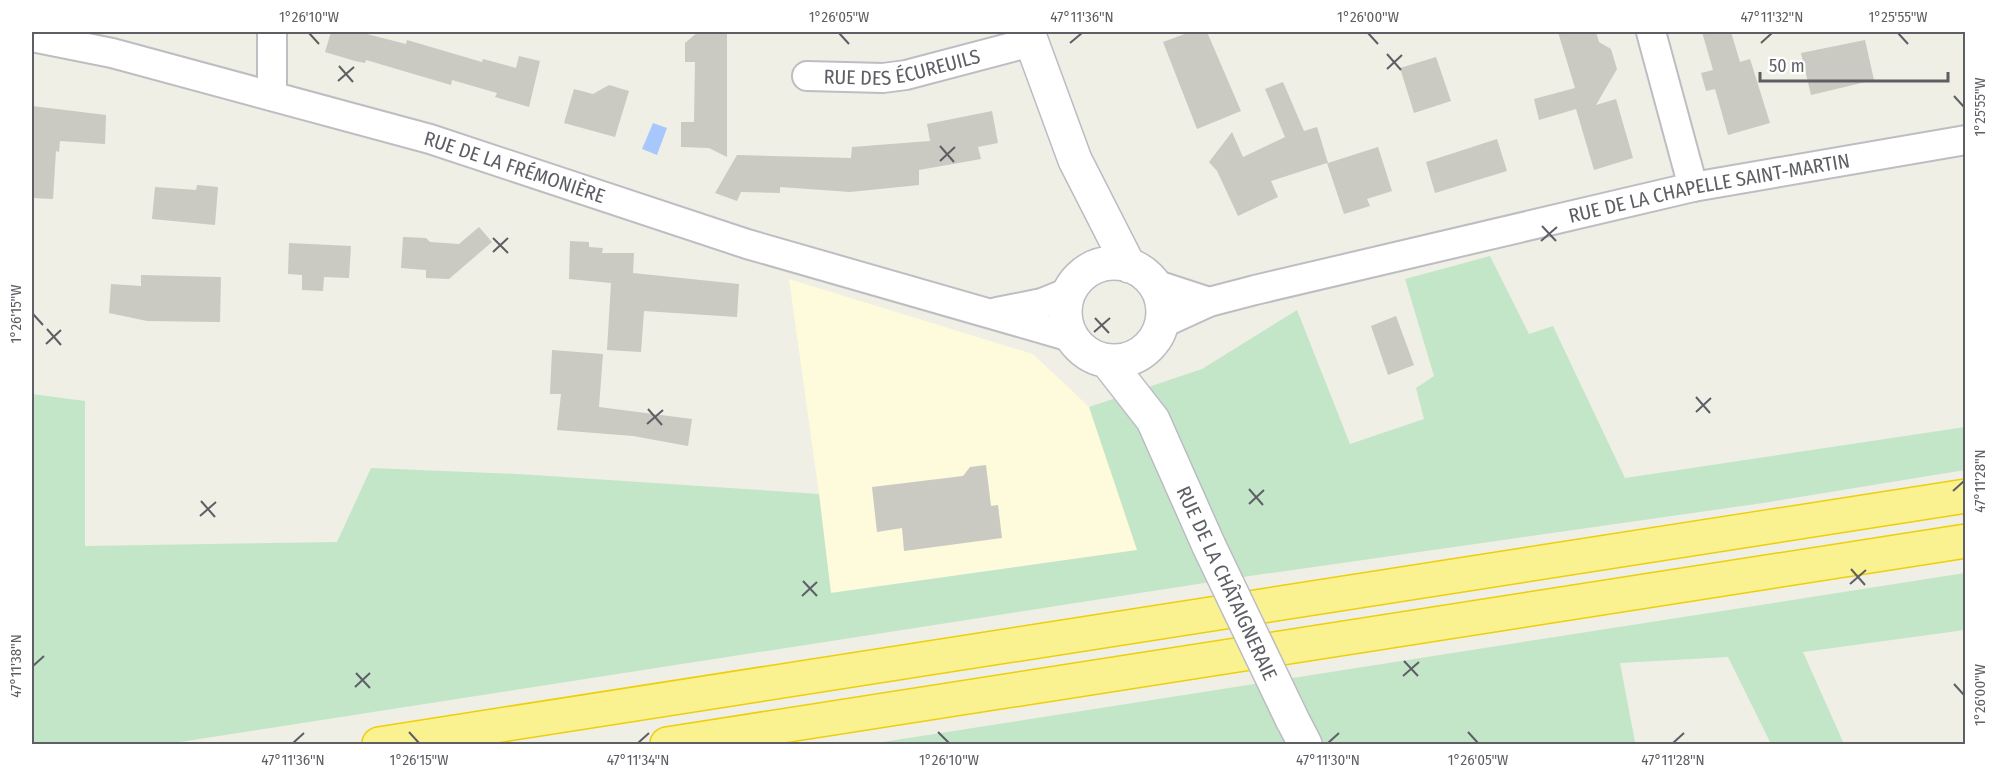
<svg xmlns="http://www.w3.org/2000/svg" width="1997" height="776" font-family="'Fira Sans Condensed',sans-serif">
<style>
.commercial{fill:#fdfbdc}
.green{fill:#c3e6c9}
.water{fill:#a8c8fd}
.building{fill:#cac9c2}
.lines{fill:none;stroke-linecap:round;stroke-linejoin:round}
.street-casing{stroke:#bdbdc3;stroke-width:32}
.secondary-casing{stroke:#bbbcc3;stroke-width:36}
.highway-casing{stroke:#eecf07;stroke-width:36}
.street{stroke:#fff;stroke-width:28}
.secondary{stroke:#fff;stroke-width:33}
.highway{stroke:#faf291;stroke-width:33}
.secondary-bridge-casing{stroke:#bbbcc3;stroke-width:36;stroke-linecap:butt}
.secondary-bridge{stroke:#fff;stroke-width:33}
.ticks{fill:none;stroke:#5d5f65;stroke-width:2}
.labels{text-anchor:middle;dominant-baseline:central;stroke-width:5;stroke-linejoin:round;paint-order:stroke}
.street-label{font-size:20px;fill:#5d5f65;stroke:#fff}
.neatline{fill:none;stroke:#5d5f65;stroke-width:2}
.ticks-label{font-size:15px;text-anchor:middle;fill:#5d5f65}
</style>
<rect width="100%" height="100%" fill="#efefe5"/>
<path class="commercial" d="M 789,279 L 1033,354 L 1089,407 L 1138,550 L 830,593 L 819,494 Z"/>
<path class="green" d="M 1490,256 L 1529,334 L 1553,326 L 1625,478 L 1965,427 L 1965,470 L 1763,503 L 1243,577 L 167,744 L 32,744 L 32,394 L 85,401 L 85,546 L 337,542 L 371,468 L 518,474 L 819,494 L 831,593 L 1137,550 L 1089,407 L 1202,369 L 1297,310 L 1350,444 L 1424,419 L 1416,388 L 1434,376 L 1405,279 Z
M 1965,573 L 1965,630 L 1803,652 L 1844,744 L 1771,744 L 1728,657 L 1620,663 L 1635,742 L 1630,744 L 870,744 Z"/>
<path class="water" d="M 653,123 L 667,128 L 657,155 L 642,149 Z"/>
<path class="building" d="M 331,32 L 359,32 L 406,44 L 407,40 L 482,62 L 483,59 L 516,68 L 519,56 L 540,61 L 529,107 L 495,97 L 497,93 L 452,80 L 451,85 L 366,60 L 365,63 L 355,61 L 325,52 Z
M 698,32 L 727,32 L 727,157 L 709,148 L 681,147 L 681,122 L 694,122 L 695,62 L 685,62 L 685,43 Z
M 1190,32 L 1207,32 L 1241,111 L 1197,129 L 1163,42 Z
M 1558,32 L 1596,32 L 1599,42 L 1611,49 L 1617,69 L 1596,105 L 1616,99 L 1633,158 L 1594,170 L 1576,109 L 1539,120 L 1534,99 L 1575,88 Z
M 1702,32 L 1731,32 L 1740,62 L 1750,59 L 1770,123 L 1728,135 L 1715,89 L 1706,91 L 1701,73 L 1713,70 Z
M 1865,40 L 1874,80 L 1811,95 L 1801,53 Z
M 1436,57 L 1451,101 L 1414,113 L 1400,68 Z
M 1283,82 L 1304,131 L 1317,127 L 1328,163 L 1378,147 L 1392,191 L 1367,199 L 1370,206 L 1344,214 L 1327,163 L 1271,181 L 1278,197 L 1238,216 L 1217,171 L 1209,162 L 1232,132 L 1243,157 L 1285,137 L 1265,89 Z
M 609,85 L 629,91 L 615,137 L 564,123 L 574,89 L 593,94 Z
M 32,106 L 106,115 L 105,144 L 60,141 L 59,152 L 56,151 L 53,199 L 32,198 Z
M 992,111 L 998,143 L 978,147 L 981,159 L 919,170 L 919,185 L 850,192 L 780,187 L 780,193 L 741,192 L 737,201 L 715,193 L 737,155 L 851,158 L 852,147 L 930,141 L 927,124 Z
M 1497,139 L 1507,171 L 1435,193 L 1426,162 Z
M 197,185 L 218,187 L 215,225 L 152,219 L 155,187 L 196,190 Z
M 479,227 L 492,242 L 449,279 L 426,278 L 426,270 L 401,268 L 403,237 L 426,238 L 430,242 L 459,244 Z
M 570,241 L 589,242 L 589,247 L 603,248 L 602,253 L 634,253 L 633,273 L 739,284 L 737,317 L 644,311 L 641,352 L 607,350 L 611,283 L 569,279 Z
M 289,243 L 351,246 L 349,278 L 324,277 L 323,291 L 302,290 L 302,275 L 288,274 Z
M 141,275 L 221,277 L 220,322 L 147,321 L 109,313 L 111,284 L 141,286 Z
M 1396,316 L 1414,365 L 1388,375 L 1371,326 Z
M 552,350 L 603,354 L 599,407 L 692,419 L 688,446 L 633,436 L 557,430 L 561,394 L 550,394 Z
M 986,465 L 991,506 L 998,505 L 1002,538 L 904,551 L 902,528 L 877,532 L 872,487 L 963,476 L 970,467 Z"/>
<g class="lines">
<g class="street-casing">
<g id="street">
<path d="M 1651,32 L 1693,187"/>
<path id="s1" d="M 32,37 L 112,53 L 430,139 L 747,244 L 1071,337"/>
<path id="s2" d="M 807,76 L 883,78 L 906,75 L 1031,42"/>
<path d="M 272,96 L 272,32"/>
<path d="M 1154,284 L 1209,302"/>
<path d="M 997,312 L 1042,303 L 1069,292"/>
<path id="s3" d="M 1161,324 L 1209,302 L 1255,290 L 1693,187 L 1966,140"/>
</g>
</g>
<g class="secondary-casing">
<path id="secondary" d="M 1028,32 L 1075,160 L 1129,266
M1065 312a49 49 0 1 1 98 0a49 49 0 1 1-98 0Z
M 1107,361 L 1153,420 L 1209,546
M 1292,719 L 1305,744"/>
</g>
<g class="highway-casing">
<path id="highway" d="M 379,744 L 1966,496
M 667,744 L 1966,541"/>
</g>
<use href="#street" class="street"/>
<use href="#secondary" class="secondary"/>
<use href="#highway" class="highway"/>
<g class="secondary-bridge-casing">
<path id="secondary-bridge" d="M 1209,546 L 1292,719"/>
</g>
<use href="#secondary-bridge" class="secondary-bridge"/>
</g>
<path class="ticks" d="M 309,33 L 319,44M 839,33 L 849,44M 1368,33 L 1378,44M 1898,33 L 1908,44M 1070,43 L 1082,33M 1761,43 L 1772,33M 1387,54 L 1401,70M 339,66 L 353,82M 1387,69 L 1402,55M 338,81 L 354,67M 1954,96 L 1964,107M 940,146 L 954,162M 940,161 L 955,147M 1542,226 L 1556,241M 493,238 L 508,253M 1541,241 L 1557,227M 493,252 L 508,238M 33,314 L 43,325M 1095,318 L 1109,333M 47,329 L 61,345M 1094,332 L 1110,318M 46,344 L 61,330M 1696,397 L 1710,413M 648,409 L 662,425M 1696,412 L 1711,398M 647,424 L 663,410M 1249,489 L 1263,505M 1953,491 L 1964,481M 201,501 L 215,517M 1249,504 L 1264,490M 200,516 L 216,502M 1851,569 L 1865,585M 803,581 L 817,596M 1850,584 L 1866,570M 802,596 L 817,582M 1404,661 L 1418,676M 33,666 L 44,656M 356,673 L 370,688M 1403,676 L 1419,662M 1954,684 L 1964,695M 355,687 L 370,673M 409,732 L 419,743M 938,732 L 949,743M 1468,732 L 1478,743M 293,743 L 304,733M 638,743 L 649,733M 1328,743 L 1339,733M 1673,743 L 1684,733"/>
<g class="labels">
<g class="street-label">
<text stroke="none"><textPath href="#s2" startOffset="96">RUE DES ÉCUREUILS</textPath></text>
<text stroke="none"><textPath href="#s1" startOffset="500">RUE DE LA FRÉMONIÈRE</textPath></text>
<text stroke="none"><textPath href="#s3" startOffset="566">RUE DE LA CHAPELLE SAINT-MARTIN</textPath></text>
<text transform="translate(1227 583) rotate(65)">RUE DE LA CHÂTAIGNERAIE</text>
</g>
</g>
<rect width="1997" height="776" fill="none" stroke="#ffffff" stroke-width="66"/>
<path d="M1760 72v9h188v-9" fill="none" stroke="#5d5f65" stroke-width="3"/>
<text x="1769" y="72" font-size="18" fill="#5d5f65" stroke="#ffffff" stroke-width="4.5" paint-order="stroke">50 m</text>
<rect x="33" y="33" width="1931" height="710" class="neatline"/>
<g class="ticks-label">
<text x="309" y="22">1°26'10"W</text>
<text x="839" y="22">1°26'05"W</text>
<text x="1082" y="22">47°11'36"N</text>
<text x="1368" y="22">1°26'00"W</text>
<text x="1772" y="22">47°11'32"N</text>
<text x="1898" y="22">1°25'55"W</text>
<text transform="translate(1980 107) rotate(-90)" y="5">1°25'55"W</text>
<text transform="translate(16 314) rotate(-90)" y="5">1°26'15"W</text>
<text transform="translate(1980 481) rotate(-90)" y="5">47°11'28"N</text>
<text transform="translate(16 666) rotate(-90)" y="5">47°11'38"N</text>
<text transform="translate(1980 695) rotate(-90)" y="5">1°26'00"W</text>
<text x="293" y="765">47°11'36"N</text>
<text x="419" y="765">1°26'15"W</text>
<text x="638" y="765">47°11'34"N</text>
<text x="949" y="765">1°26'10"W</text>
<text x="1328" y="765">47°11'30"N</text>
<text x="1478" y="765">1°26'05"W</text>
<text x="1673" y="765">47°11'28"N</text>
</g>
</svg>
